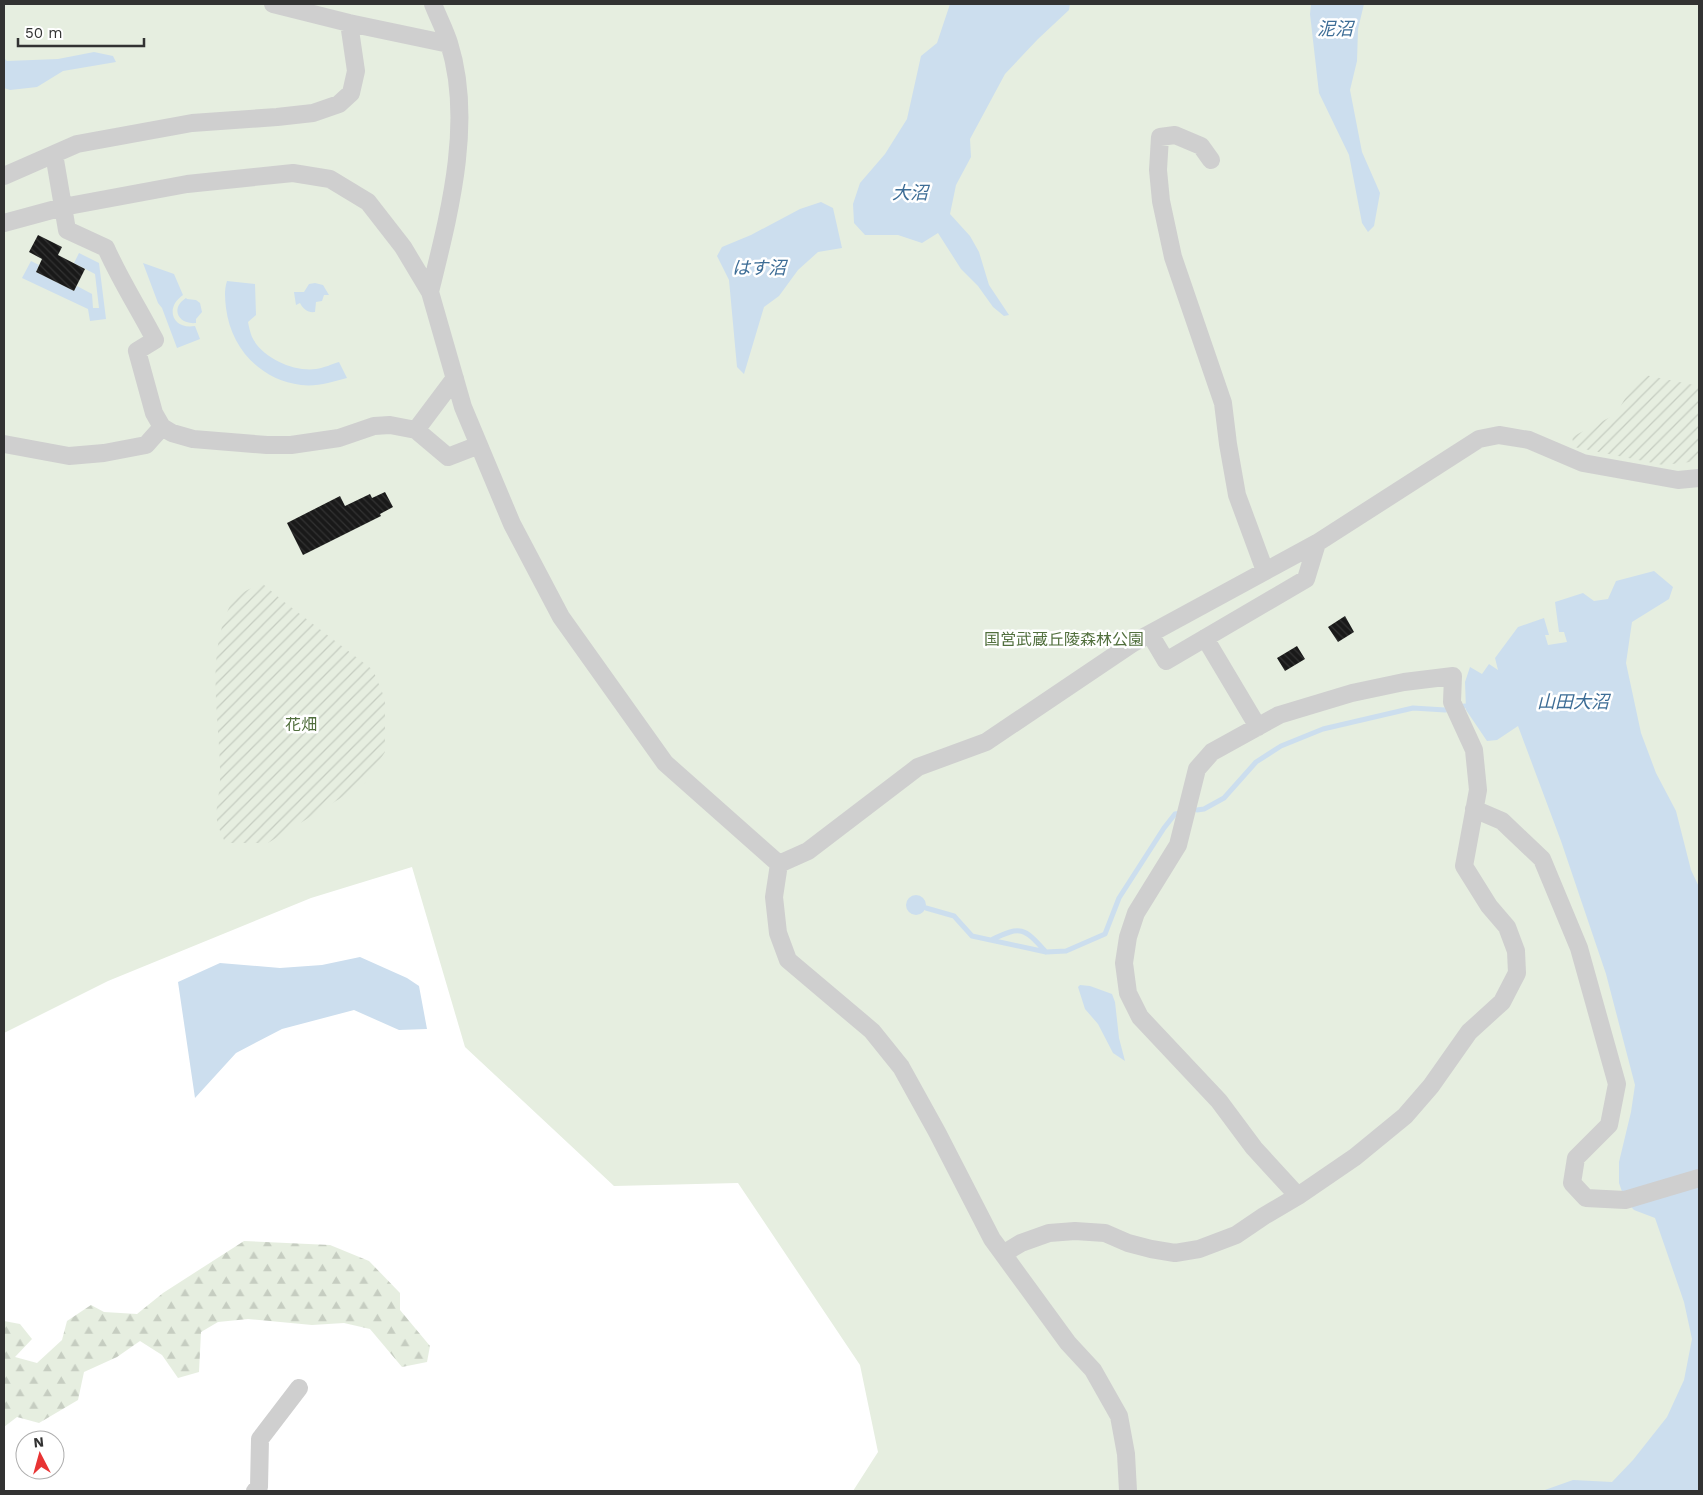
<svg xmlns="http://www.w3.org/2000/svg" width="1703" height="1495" font-family="'Work Sans','Noto Sans JP',sans-serif">
<style>
.forest{fill:url(#forest-firs)}
.park{fill:#e6eee0}
.garden{fill:url(#garden-furrows)}
.water{fill:#ccdeee}
.lines{fill:none;stroke-linecap:round;stroke-linejoin:round}
.stream{stroke:#ccdeee;stroke-width:5}
.building{fill:url(#building-back-hatch)}
.street{stroke:#cfcfcf;stroke-width:18}
.labels{text-anchor:middle;dominant-baseline:central;stroke-width:5;stroke-linejoin:round;paint-order:stroke}
.park-label{font-size:16px;fill:#516f3d;stroke:#fff}
.water-label{font-size:18px;font-style:italic;fill:#3d6d96;stroke:#fff}
</style>
<defs>
<pattern id="forest-firs" width="22" height="20" patternUnits="userSpaceOnUse" patternTransform="scale(1.25)"><rect width="22" height="20" fill="#e6eee0"/><path d="M5 1l3.5 6h-7zM16 11l3.5 6h-7z" fill="#c6cdc1"/></pattern>
<pattern id="garden-furrows" width="10" height="10" patternUnits="userSpaceOnUse" patternTransform="scale(1.25)"><rect width="10" height="10" fill="#e6eee0"/><path d="M-1 1l2-2M0 10L10 0M9 11l2-2" fill="none" stroke="#c6cdc1"/></pattern>
<pattern id="building-back-hatch" width="6" height="6" patternUnits="userSpaceOnUse" patternTransform="scale(1.25)"><rect width="6" height="6" fill="#191919"/><path d="M-1 5l2 2M0 0l6 6M5-1l2 2" fill="none" stroke="#323232"/></pattern>
</defs>
<rect width="100%" height="100%" fill="#fff"/>
<path class="forest" d="M 244,1241 L 330,1245 L 369,1261 L 400,1293 L 400,1310 L 430,1346 L 427,1362 L 402,1367 L 370,1329 L 344,1323 L 312,1325 L 248,1319 L 218,1322 L 201,1332 L 199,1372 L 178,1378 L 162,1355 L 140,1341 L 117,1357 L 84,1372 L 78,1400 L 39,1423 L 17,1417 L 4,1427 L 4,1321 L 20,1324 L 32,1339 L 15,1357 L 37,1363 L 62,1340 L 67,1321 L 91,1305 L 104,1312 L 137,1314 L 163,1293 Z"/>
<path class="park" d="M 4,4 L 1699,4 L 1699,1491 L 853,1491 L 878,1452 L 860,1365 L 738,1183 L 614,1186 L 465,1047 L 412,867 L 311,898 L 108,981 L 4,1033 Z"/>
<path class="garden" d="M 1645,375 L 1699,386 L 1699,461 L 1663,465 L 1574,447 L 1572,437 L 1616,414 L 1637,378 Z
M 263,584 L 283,601 L 373,670 L 385,699 L 385,752 L 365,783 L 268,843 L 225,843 C 223,836 218,828 217,821 C 215,808 220,793 220,780 C 221,725 205,662 228,610 C 234,595 249,588 263,584 Z"/>
<path class="water" d="M 950,4 L 1070,4 L 1069,10 L 1038,39 L 1005,74 L 970,139 L 971,157 L 956,185 L 950,214 L 970,236 L 979,252 L 989,285 L 1009,315 L 1004,316 L 993,307 L 978,286 L 961,269 L 938,233 L 922,243 L 898,235 L 865,235 L 854,223 L 853,204 L 860,183 L 885,154 L 907,119 L 921,56 L 937,43 Z
M 1311,4 L 1364,4 L 1358,29 L 1357,61 L 1350,90 L 1362,152 L 1380,193 L 1374,226 L 1368,232 L 1362,223 L 1349,155 L 1319,93 L 1310,14 Z
M 94,52 L 113,56 L 116,62 L 63,71 L 37,87 L 10,90 L 4,88 L 4,58 L 7,61 L 58,59 Z
M 821,202 L 833,208 L 842,248 L 818,252 L 798,270 L 779,296 L 764,307 L 744,374 L 737,367 L 729,280 L 717,256 L 722,247 L 751,235 L 800,209 Z
M 79,253 L 99,263 L 106,319 L 90,321 L 88,309 L 22,278 L 31,261 L 39,265 L 36,272 L 74,291 L 77,286 L 92,294 L 93,308 L 99,308 L 95,274 L 74,263 Z
M 143,263 L 174,274 L 183,295 C 164,308 173,330 195,326 L 200,339 L 177,348 L 162,308 L 158,303 Z
M 227,281 L 255,284 L 256,315 L 248,322 C 249,327 250,332 252,337 C 262,358 294,372 316,369 C 324,368 332,364 339,362 L 347,378 C 332,382 317,387 301,385 C 260,380 231,348 226,308 C 225,299 224,290 227,281 Z
M 315,283 L 323,285 L 329,295 L 324,295 L 322,301 L 316,302 L 315,312 C 308,313 303,309 300,303 L 296,305 L 294,292 L 304,292 L 309,284 Z
M 186,298 L 187,299 L 196,300 L 200,303 L 202,312 L 196,319 L 196,323 C 178,325 170,308 186,298 Z
M 1654,571 L 1673,587 L 1669,599 L 1632,622 L 1626,663 L 1641,733 L 1656,773 L 1676,811 L 1691,870 L 1699,887 L 1699,1491 L 1542,1491 L 1573,1480 L 1612,1482 L 1633,1460 L 1667,1417 L 1684,1380 L 1692,1339 L 1684,1302 L 1655,1218 L 1634,1210 L 1625,1200 L 1619,1183 L 1619,1162 L 1631,1112 L 1635,1085 L 1606,974 L 1561,841 L 1518,726 L 1497,740 L 1487,741 L 1466,710 L 1465,682 L 1470,667 L 1482,674 L 1489,664 L 1498,670 L 1495,658 L 1518,627 L 1544,618 L 1549,635 L 1545,635 L 1548,645 L 1567,642 L 1564,632 L 1559,632 L 1555,602 L 1583,593 L 1594,601 L 1608,599 L 1616,581 Z
M906 905a10 10 0 1 1 20 0a10 10 0 1 1-20 0Z
M 360,957 L 407,978 L 419,986 L 427,1029 L 399,1030 L 354,1010 L 282,1029 L 236,1053 L 195,1098 L 178,982 L 220,963 L 280,968 L 322,965 Z
M 1080,985 L 1090,986 L 1112,994 L 1115,1002 L 1119,1038 L 1125,1061 L 1113,1053 L 1098,1024 L 1085,1009 L 1078,987 Z"/>
<g class="lines">
<path class="stream" d="M 1197,810 L 1204,809 L 1224,798 L 1256,762 L 1281,746 L 1323,729 L 1413,708 L 1445,710 L 1465,706
M 926,908 L 954,916 L 972,936 L 1046,952 L 1066,951 L 1105,934 L 1119,898 L 1164,828 L 1175,814 L 1181,813
M 991,940 C 1022,925 1024,928 1046,952"/>
</g>
<path class="building" d="M 38,235 L 62,247 L 58,255 L 85,269 L 74,291 L 36,272 L 42,259 L 29,252 Z
M 385,492 L 393,507 L 380,514 L 381,516 L 303,555 L 287,523 L 340,496 L 345,506 L 370,494 L 372,498 Z
M 1345,616 L 1354,632 L 1338,642 L 1328,627 Z
M 1297,646 L 1305,659 L 1285,671 L 1277,658 Z"/>
<g class="lines">
<path class="street" d="M 273,4 L 349,23 L 449,44
M 54,154 L 67,230 L 106,248 C 120,280 139,309 155,340 L 137,351 L 154,413 L 162,427 L 172,433 L 193,439 L 267,445 L 291,445 L 339,438 L 374,426 L 390,425 L 416,430 L 448,457 L 479,445
M 1211,160 L 1201,146 L 1175,135 L 1160,137 L 1158,170 L 1161,201 L 1173,257 L 1223,403 L 1228,444 L 1237,495 L 1265,571
M 4,176 L 77,144 L 192,123 L 277,117 L 313,113 L 339,104 L 351,93 L 356,71 L 349,23
M 4,223 L 63,207 L 187,184 L 293,173 L 330,179 L 368,202 L 403,247 L 430,292 L 463,407 L 512,524 L 561,617 L 665,763 L 779,864
M 430,292 C 449,214 474,122 449,43 C 445,30 438,17 433,4
M 416,430 L 455,378
M 4,444 L 69,456 L 104,453 L 146,445 L 162,427
M 1150,634 L 1166,661 L 1306,579 L 1317,543
M 1205,638 L 1258,727
M 1474,809 L 1502,821 L 1542,859 L 1579,948 L 1617,1084 L 1609,1125 L 1576,1158 L 1572,1183 L 1586,1198 L 1625,1200 L 1699,1178
M 779,864 L 808,851 L 918,767 L 986,742 L 1133,643 L 1317,543 L 1479,439 L 1499,435 L 1529,440 L 1583,463 L 1678,480 L 1699,478
M 779,864 L 774,897 L 778,933 L 788,960 L 872,1031 L 901,1067 L 937,1132 L 992,1239 L 1068,1343 L 1093,1370 L 1119,1416 L 1126,1454 L 1128,1491
M 1003,1254 L 1021,1243 L 1049,1233 L 1075,1231 L 1105,1233 L 1128,1243 L 1151,1249 L 1175,1253 L 1199,1249 L 1236,1235 L 1264,1216 L 1298,1196 L 1355,1157 L 1405,1116 L 1431,1086 L 1469,1032 L 1502,1002 L 1517,973 L 1516,951 L 1507,927 L 1489,906 L 1464,866 L 1478,790 L 1474,750 L 1452,702 L 1453,676 L 1404,682 L 1352,693 L 1279,715 L 1212,752 L 1197,769 L 1178,845 L 1136,913 L 1128,937 L 1124,963 L 1128,993 L 1140,1017 L 1219,1101 L 1254,1148 L 1298,1196
M 255,1491 L 259,1487 L 260,1439 L 299,1388"/>
</g>
<g class="labels">
<g class="park-label">
<text x="1064" y="639">国営武蔵丘陵森林公園</text>
<text x="301" y="724">花畑</text>
</g>
<g class="water-label">
<text x="1335" y="28">泥沼</text>
<text x="910" y="192">大沼</text>
<text x="759" y="267">はす沼</text>
<text x="1573" y="701">山田大沼</text>
</g>
</g>
<rect width="1703" height="1495" fill="none" stroke="#323232" stroke-width="10"/>
<g transform="translate(40 1455) rotate(354)"><circle r="24" fill="#ffffff" stroke="#adadad"/>
<path d="M0-4L9 19L0 12L-9 19Z" fill="#e83434"/>
<text y="-8" font-size="14" font-weight="bold" text-anchor="middle" fill="#323232">N</text>
</g>
<path d="M18 38v8h126v-8" fill="none" stroke="#323232" stroke-width="2.5"/>
<text x="25" y="38" font-size="15" fill="#323232" stroke="#ffffff" stroke-width="4" paint-order="stroke">50 m</text>
</svg>
